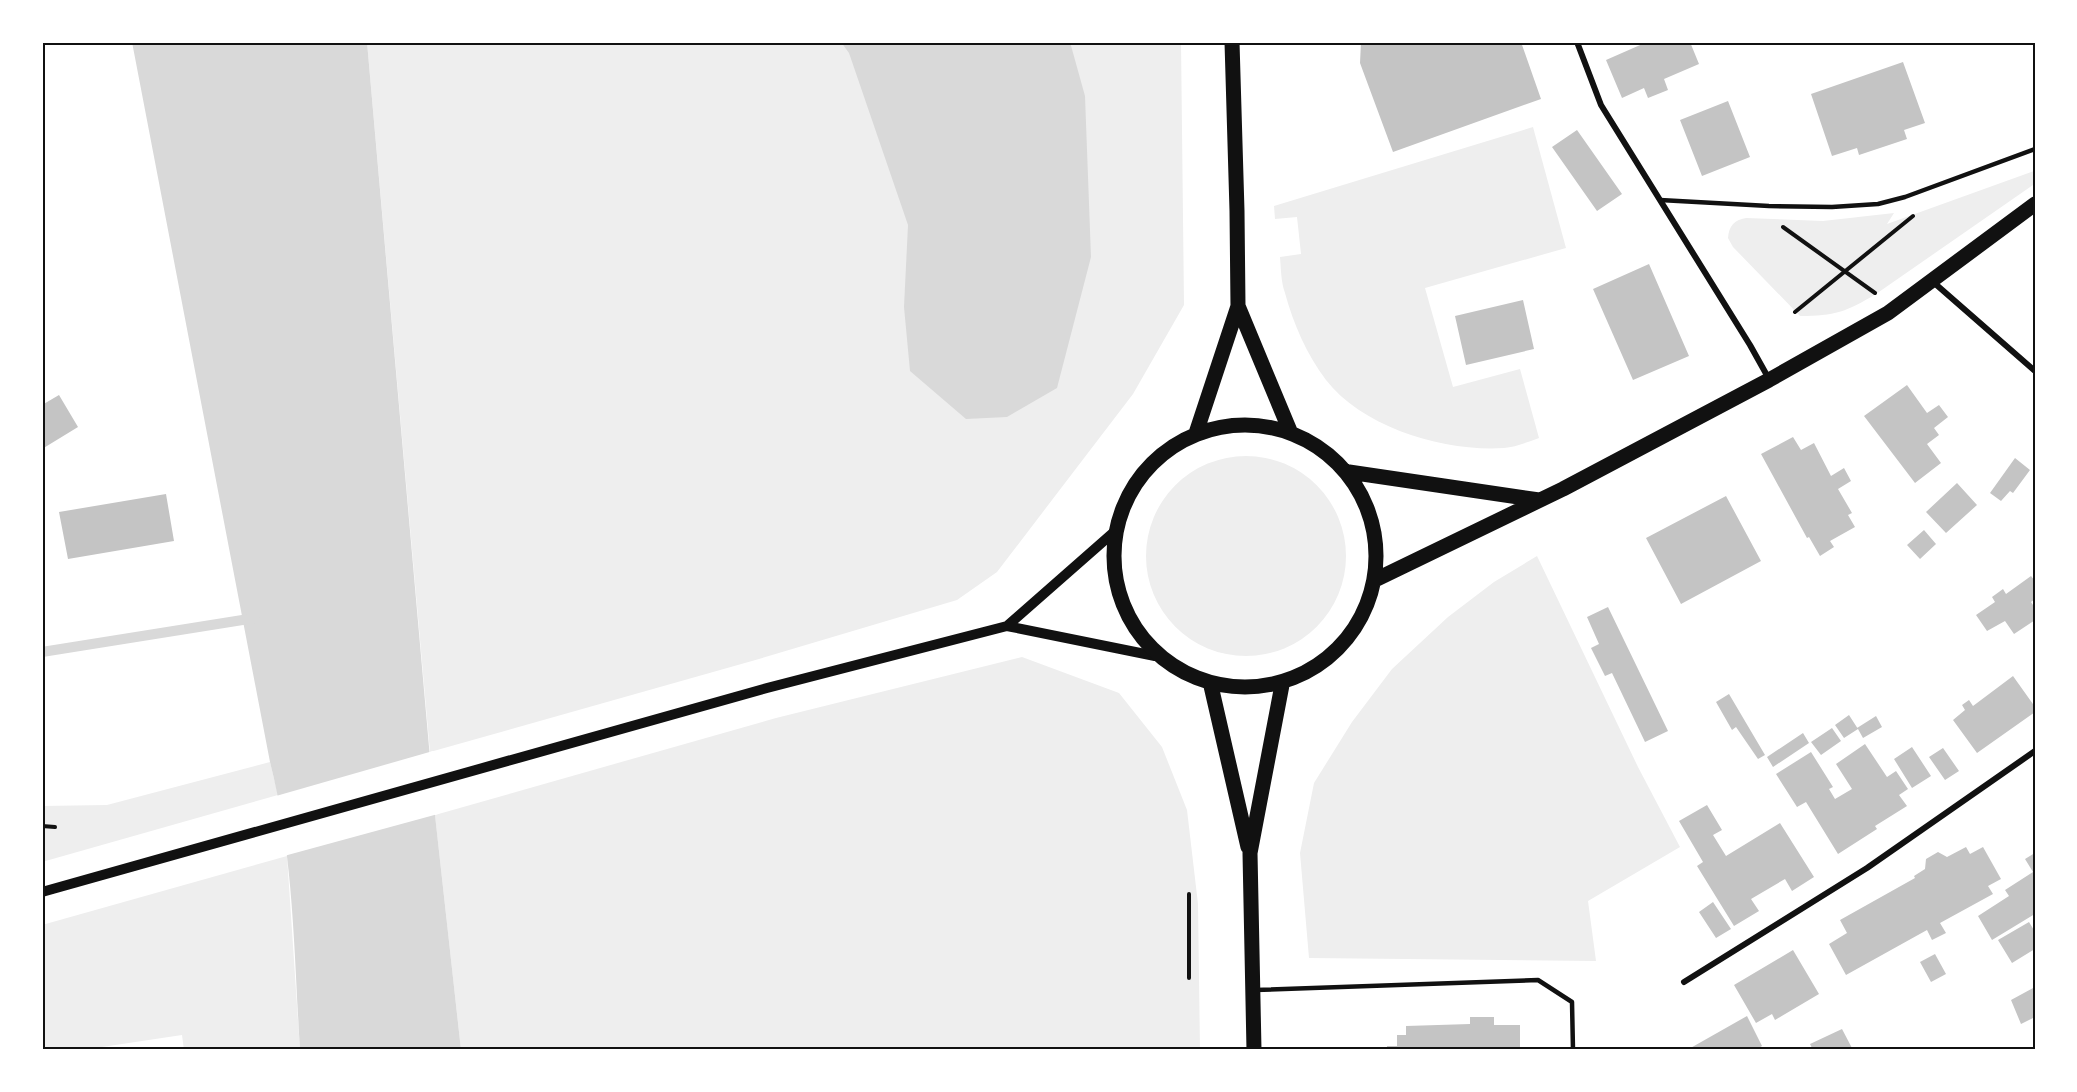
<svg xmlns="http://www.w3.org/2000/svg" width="2077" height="1092" font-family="'Golos Text',sans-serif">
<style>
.green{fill:#eee}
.water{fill:#d9d9d9}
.pier{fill:#fff}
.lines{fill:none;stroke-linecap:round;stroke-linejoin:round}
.stream{stroke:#d9d9d9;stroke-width:10}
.building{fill:#c4c4c4}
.path{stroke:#111;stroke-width:4}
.service{stroke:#111;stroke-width:4.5}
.minor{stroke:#111;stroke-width:6}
.tertiary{stroke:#111;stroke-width:10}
.primary{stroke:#111;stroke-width:15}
.neatline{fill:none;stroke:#111;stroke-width:2}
</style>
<rect width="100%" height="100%" fill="#fff"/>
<path class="green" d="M 367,42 L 1181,42 L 1184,305 L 1133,394 L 997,572 L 957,600 L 759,659 L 430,752 Z
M 1533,127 L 1566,248 L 1425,288 L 1453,387 L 1520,369 L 1539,438 C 1528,442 1515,447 1504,448 C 1445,452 1363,428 1326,380 C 1307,355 1293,323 1285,293 C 1281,282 1281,269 1280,257 L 1301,254 L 1297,217 L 1275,219 L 1274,206 Z
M 2034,171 L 2035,180 L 2033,185 L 1876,294 C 1846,312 1835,316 1800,316 L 1733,247 L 1728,238 C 1729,226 1734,220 1746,218 L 1823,221 L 1894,213 L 1887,224 Z
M1146 556a100 100 0 1 1 200 0a100 100 0 1 1-200 0Z
M 1537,556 L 1638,767 L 1680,847 L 1588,901 L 1596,961 L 1309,958 L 1300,853 L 1314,783 L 1352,722 L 1392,669 L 1448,617 L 1494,582 Z
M 1022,657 L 1119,693 L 1162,747 L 1187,810 L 1198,904 L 1200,1050 L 461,1050 L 435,815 L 776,718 Z
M 270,762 L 278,795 L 42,862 L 42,806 L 107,805 Z
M 287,856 L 300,1050 L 184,1050 L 182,1035 L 82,1050 L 42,1050 L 42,925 Z"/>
<path class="water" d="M 132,42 L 367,42 L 435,815 L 461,1050 L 300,1050 C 294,954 294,856 270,762 Z
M 841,42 L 1070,42 L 1085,96 L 1091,257 L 1057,388 L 1007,417 L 966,419 L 910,371 L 904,307 L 908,225 L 849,53 Z"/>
<path class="pier" d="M 433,751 L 438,814 L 284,856 L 276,796 Z"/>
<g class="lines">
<path class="stream" d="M 42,652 L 255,618"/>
</g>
<path class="building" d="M 1361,42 L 1521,42 L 1541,99 L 1393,152 L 1360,63 Z
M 1647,42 L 1690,42 L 1699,64 L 1664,79 L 1668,90 L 1648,98 L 1644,88 L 1622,98 L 1606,60 Z
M 1903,62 L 1925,123 L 1904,130 L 1907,139 L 1859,155 L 1857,148 L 1832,156 L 1811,94 Z
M 1728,101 L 1750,157 L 1702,176 L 1680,120 Z
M 1577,130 L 1622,194 L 1597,211 L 1552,147 Z
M 1649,264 L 1689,356 L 1633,380 L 1593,289 Z
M 1523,300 L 1534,349 L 1466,365 L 1455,316 Z
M 1907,385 L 1927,413 L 1939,405 L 1948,417 L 1934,428 L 1939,435 L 1927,444 L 1941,463 L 1915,483 L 1864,416 Z
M 59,395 L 78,427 L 42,449 L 42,405 Z
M 1793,437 L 1801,450 L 1814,443 L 1831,476 L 1844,468 L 1851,481 L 1838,489 L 1852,513 L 1848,515 L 1855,527 L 1830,541 L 1834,547 L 1820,556 L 1809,537 L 1807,538 L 1761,454 Z
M 2015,458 L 2030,470 L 2013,493 L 2010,491 L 2001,501 L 1990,493 Z
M 1957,483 L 1977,505 L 1946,533 L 1926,512 Z
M 166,494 L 174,541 L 68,559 L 59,512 Z
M 1726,496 L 1761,561 L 1681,604 L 1646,538 Z
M 1924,530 L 1936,544 L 1920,559 L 1907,545 Z
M 2031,576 L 2035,581 L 2035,599 L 2031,602 L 2035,608 L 2035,620 L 2014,634 L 2005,621 L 1987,631 L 1976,615 L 1995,602 L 1992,597 L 2003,589 L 2006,594 Z
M 1608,607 L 1668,731 L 1645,742 L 1612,673 L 1605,676 L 1591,648 L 1599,644 L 1587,617 Z
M 2013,676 L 2035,707 L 2035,712 L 1977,753 L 1953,720 L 1965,710 L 1962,705 L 1969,700 L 1973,706 Z
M 1729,694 L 1765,755 L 1758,759 L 1736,727 L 1732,730 L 1716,702 Z
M 1849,715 L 1858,729 L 1857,728 L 1876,716 L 1882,727 L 1863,738 L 1858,729 L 1844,738 L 1835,725 Z
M 1832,728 L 1841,741 L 1821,755 L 1811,742 Z
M 1803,733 L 1809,743 L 1773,767 L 1767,757 Z
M 1865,744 L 1887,777 L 1896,771 L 1908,789 L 1899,795 L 1907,806 L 1875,826 L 1877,829 L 1838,854 L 1806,802 L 1797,807 L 1776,774 L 1811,752 L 1833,787 L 1829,789 L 1835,799 L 1852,789 L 1836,764 Z
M 1912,747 L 1931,776 L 1912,788 L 1894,759 Z
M 1943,748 L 1959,771 L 1945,780 L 1929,757 Z
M 1707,805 L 1722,830 L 1713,835 L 1726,856 L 1780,823 L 1814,877 L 1792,891 L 1785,879 L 1751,899 L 1759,911 L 1734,926 L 1697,866 L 1703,862 L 1679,821 Z
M 1966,847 L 1970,854 L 1983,847 L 2001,879 L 1988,886 L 1993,894 L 1940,923 L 1946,933 L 1932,940 L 1927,930 L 1846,975 L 1829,944 L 1847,933 L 1840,920 L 1915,878 L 1914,876 L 1925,869 L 1926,859 L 1938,852 L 1947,857 Z
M 2035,853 L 2035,914 L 1992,940 L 1978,916 L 2009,896 L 2005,890 L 2033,872 L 2025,859 Z
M 1713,902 L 1731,929 L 1716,938 L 1699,912 Z
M 2029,922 L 2035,932 L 2035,949 L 2012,963 L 1998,940 Z
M 1793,950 L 1819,994 L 1775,1020 L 1772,1014 L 1756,1023 L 1734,985 Z
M 1935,954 L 1946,974 L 1931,982 L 1920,962 Z
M 2035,987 L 2035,1017 L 2021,1024 L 2011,1000 Z
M 1747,1016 L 1762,1046 L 1755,1050 L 1687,1050 Z
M 1470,1017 L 1494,1017 L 1494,1025 L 1520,1025 L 1520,1050 L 1387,1050 L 1387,1046 L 1397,1046 L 1397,1035 L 1406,1035 L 1406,1026 L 1470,1024 Z
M 1842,1029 L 1853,1050 L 1813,1050 L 1810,1044 Z"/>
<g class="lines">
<path class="path" d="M 1783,227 L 1875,293
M 1795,312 L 1913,216
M 42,826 L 55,827
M 1189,978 L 1189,894"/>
<path class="service" d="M 1660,200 L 1769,206 L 1832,207 L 1878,204 L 1905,197 L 2035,149
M 1255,990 L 1538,980 L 1572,1002 L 1573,1050"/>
<path class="minor" d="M 1577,42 L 1601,105 L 1750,345 L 1769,379
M 1932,281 L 2035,371
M 1684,982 L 1867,868 L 2035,751"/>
<path class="tertiary" d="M 1007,626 L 1114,532
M 42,892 L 767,688 L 1007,626 L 1155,656"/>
<path class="primary" d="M 1238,306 L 1290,431
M1114 556a131 131 0 1 1 262 0a131 131 0 1 1-262 0Z
M 1196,433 L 1238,306 L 1237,211 L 1232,42
M 1349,472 L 1539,500
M 1377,579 L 1563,489 L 1769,380 L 1888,313 L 2035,204
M 1211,686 L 1248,847
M 1254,1050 L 1250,853 L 1282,685"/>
</g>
<rect width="2077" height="1092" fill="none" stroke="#ffffff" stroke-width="87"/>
<rect x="44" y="44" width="1990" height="1004" class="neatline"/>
</svg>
